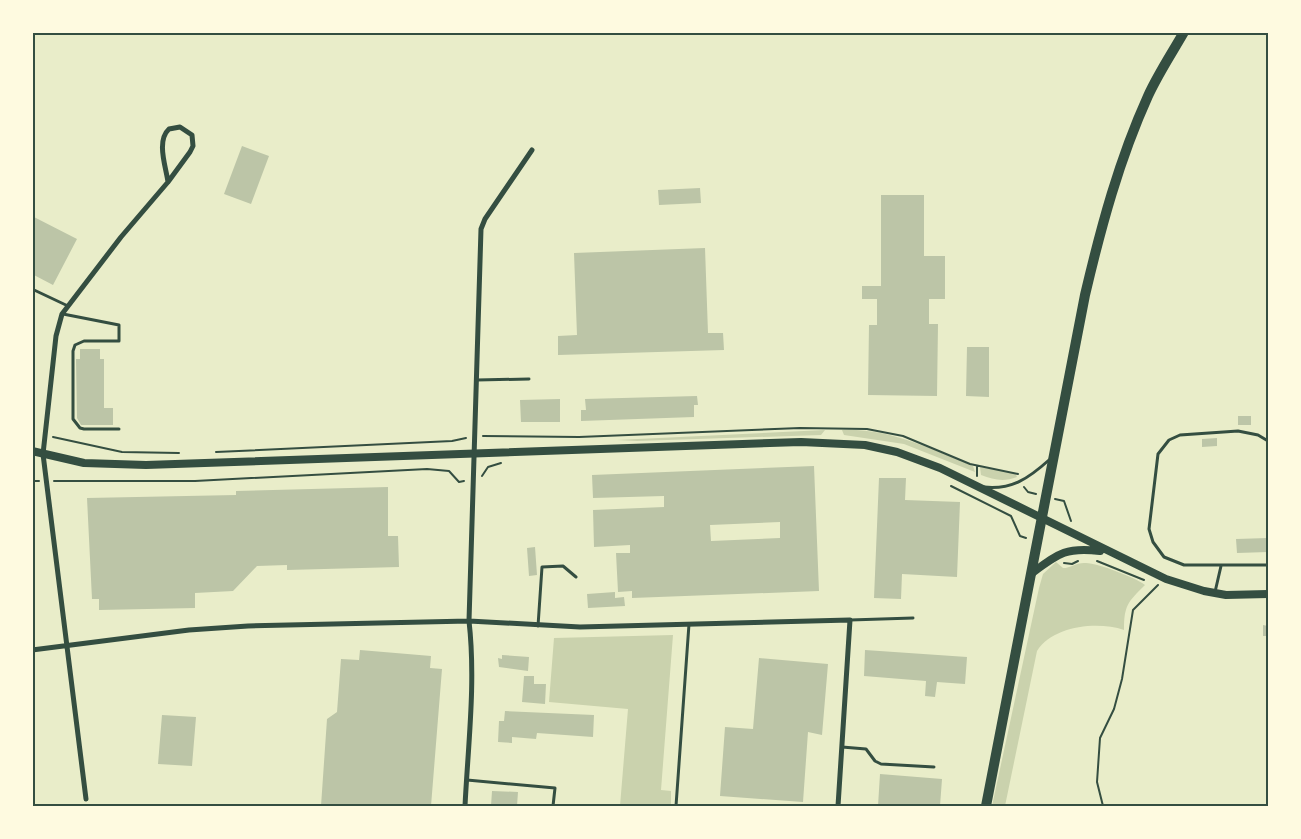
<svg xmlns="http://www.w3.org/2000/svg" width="1301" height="839" font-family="'Nunito Sans',sans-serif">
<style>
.green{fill:#cad2ad}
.building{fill:#bcc5a7;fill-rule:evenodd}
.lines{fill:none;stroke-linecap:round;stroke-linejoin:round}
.path{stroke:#344e41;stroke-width:2}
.service{stroke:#344e41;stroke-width:3}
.minor{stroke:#344e41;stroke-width:5}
.tertiary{stroke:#344e41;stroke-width:8}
.primary{stroke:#344e41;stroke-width:10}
.neatline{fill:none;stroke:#344e41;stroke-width:2}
</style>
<rect width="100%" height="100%" fill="#e9edc9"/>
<path class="green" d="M 825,430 L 821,435 L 637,441 L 617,440 Z
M 842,430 C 889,428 931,449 973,466 L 975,472 L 904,444 L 844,435 Z
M 980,467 L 1015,473 L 1017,477 C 1004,482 994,480 981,475 Z
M 1056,562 L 1063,568 C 1071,568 1077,562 1086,563 C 1098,563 1136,578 1145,585 C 1128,602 1124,605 1124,630 C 1097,621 1053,626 1037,651 L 1005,806 L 992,806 L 1039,588 L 1043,574 Z
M 673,635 L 661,790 L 671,791 L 671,806 L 620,806 L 628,709 L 549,702 L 554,638 Z"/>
<path class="building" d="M 242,146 L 269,156 L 251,204 L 224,194 Z
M 700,188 L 701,203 L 659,205 L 658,190 Z
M 881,195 L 924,195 L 924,256 L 945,256 L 945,299 L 929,299 L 929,324 L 938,324 L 937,396 L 868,395 L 869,325 L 877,325 L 877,299 L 862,299 L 862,286 L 881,286 Z
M 32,216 L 77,239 L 53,285 L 32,274 Z
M 705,248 L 708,333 L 723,333 L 724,350 L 558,355 L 558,336 L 577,335 L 574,253 Z
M 967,347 L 989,347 L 989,397 L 966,396 Z
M 80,349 L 100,349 L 100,359 L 104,359 L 104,408 L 113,408 L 113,425 L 81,425 L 77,418 L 76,359 L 80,359 Z
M 697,396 L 698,405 L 694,405 L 694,417 L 581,421 L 581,410 L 586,410 L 585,399 Z
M 560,399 L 560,422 L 521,422 L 520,400 Z
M 1238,416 L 1251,416 L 1251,425 L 1238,425 Z
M 1217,438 L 1217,446 L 1202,447 L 1202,439 Z
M 814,466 L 819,591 L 632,598 L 632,591 L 618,592 L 616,553 L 630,553 L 630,545 L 594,547 L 593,510 L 664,507 L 664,496 L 593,498 L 592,475 ZM 780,522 L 780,538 L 711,541 L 710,525 Z
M 879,478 L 906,478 L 905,500 L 960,502 L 957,577 L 902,574 L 901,599 L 874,598 Z
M 388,487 L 388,536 L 398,536 L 399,567 L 287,570 L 287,565 L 257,566 L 233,591 L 195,593 L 195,608 L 99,610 L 99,599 L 92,599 L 87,498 L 236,495 L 236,491 Z
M 1268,538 L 1268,552 L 1237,553 L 1236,539 Z
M 535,547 L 537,575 L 529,576 L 527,548 Z
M 615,592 L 615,598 L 624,597 L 625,606 L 588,608 L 587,594 Z
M 1263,625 L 1268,626 L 1268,636 L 1263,636 Z
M 360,650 L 431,656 L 430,668 L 442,669 L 431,806 L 321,806 L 327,719 L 337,712 L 341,659 L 359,660 Z
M 865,650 L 967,657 L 965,684 L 937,682 L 935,697 L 925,696 L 926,681 L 864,676 Z
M 502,655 L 529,657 L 528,671 L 499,667 L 498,658 L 502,659 Z
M 759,658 L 828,664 L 822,735 L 808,732 L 803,802 L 720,796 L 725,727 L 753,729 Z
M 524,676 L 534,676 L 534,684 L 546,684 L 545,704 L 522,702 Z
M 505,711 L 594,715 L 593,737 L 537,733 L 536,739 L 512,737 L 512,743 L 498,742 L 499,721 L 504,721 Z
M 162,715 L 196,717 L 192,766 L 158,764 Z
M 880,774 L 942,779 L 940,806 L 878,806 Z
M 492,791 L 518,792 L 517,806 L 491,806 Z"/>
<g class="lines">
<path class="path" d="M 483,436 L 579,437 L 800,428 L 867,429 L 903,436 L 970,464 L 1018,474
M 53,437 L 122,452 L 179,453
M 216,452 L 452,441 L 466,438
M 482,476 L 488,467 L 501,463
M 977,476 L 977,466
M 32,481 L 39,481
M 54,481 L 195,481 L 427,469 L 449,471 L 459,482 L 464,481
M 951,486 L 1011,516 L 1020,536 L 1026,538
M 1024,487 L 1028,492 L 1036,494
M 1055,499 L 1064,501 L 1071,521
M 1097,561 L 1144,580
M 1064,563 L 1072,564 L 1078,561
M 1103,806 L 1097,782 L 1100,738 L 1114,709 L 1122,679 L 1133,610 L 1158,585"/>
<path class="service" d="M 32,289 L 68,306
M 63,314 L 119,325 L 119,341 L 84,341 L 75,345 L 73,351 L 73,419 L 80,428 L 84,429 L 119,429
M 477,380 L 529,379
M 1268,441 L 1258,435 L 1238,431 L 1180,435 L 1169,440 L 1158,454 L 1149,529 L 1153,542 L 1164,557 L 1184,565 L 1268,565
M 984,487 C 1012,490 1029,478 1049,460
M 1215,592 L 1221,566
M 850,620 L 913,618
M 538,626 L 542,567 L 563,566 L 576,577
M 842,747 L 866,749 L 875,761 L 881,764 L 934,767
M 467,780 L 555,788 L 553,806
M 676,806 L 689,624"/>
<path class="minor" d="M 32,650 L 189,630 L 248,626 L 469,621 L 580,627 L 850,620 L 838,806
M 86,799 L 43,454 L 56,336 L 62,314 L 121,237 L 168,182 L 190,152 L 193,146 L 192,135 L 180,127 L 169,129 C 156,141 166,167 168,182
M 465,806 C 468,745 476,682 469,621 L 481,229 L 485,219 L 532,150"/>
<path class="tertiary" d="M 32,451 L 84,463 L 146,465 L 801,442 L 865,445 L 897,452 L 940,468 L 1166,579 L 1204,591 L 1226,595 L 1268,594
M 1032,573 C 1059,553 1066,547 1100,551"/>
<path class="primary" d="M 986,806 L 1085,295 C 1101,227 1119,160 1148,96 C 1158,74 1172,53 1184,32"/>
</g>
<rect width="1301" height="839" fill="none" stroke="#fefae0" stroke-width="68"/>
<rect x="34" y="34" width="1233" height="771" class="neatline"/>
</svg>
